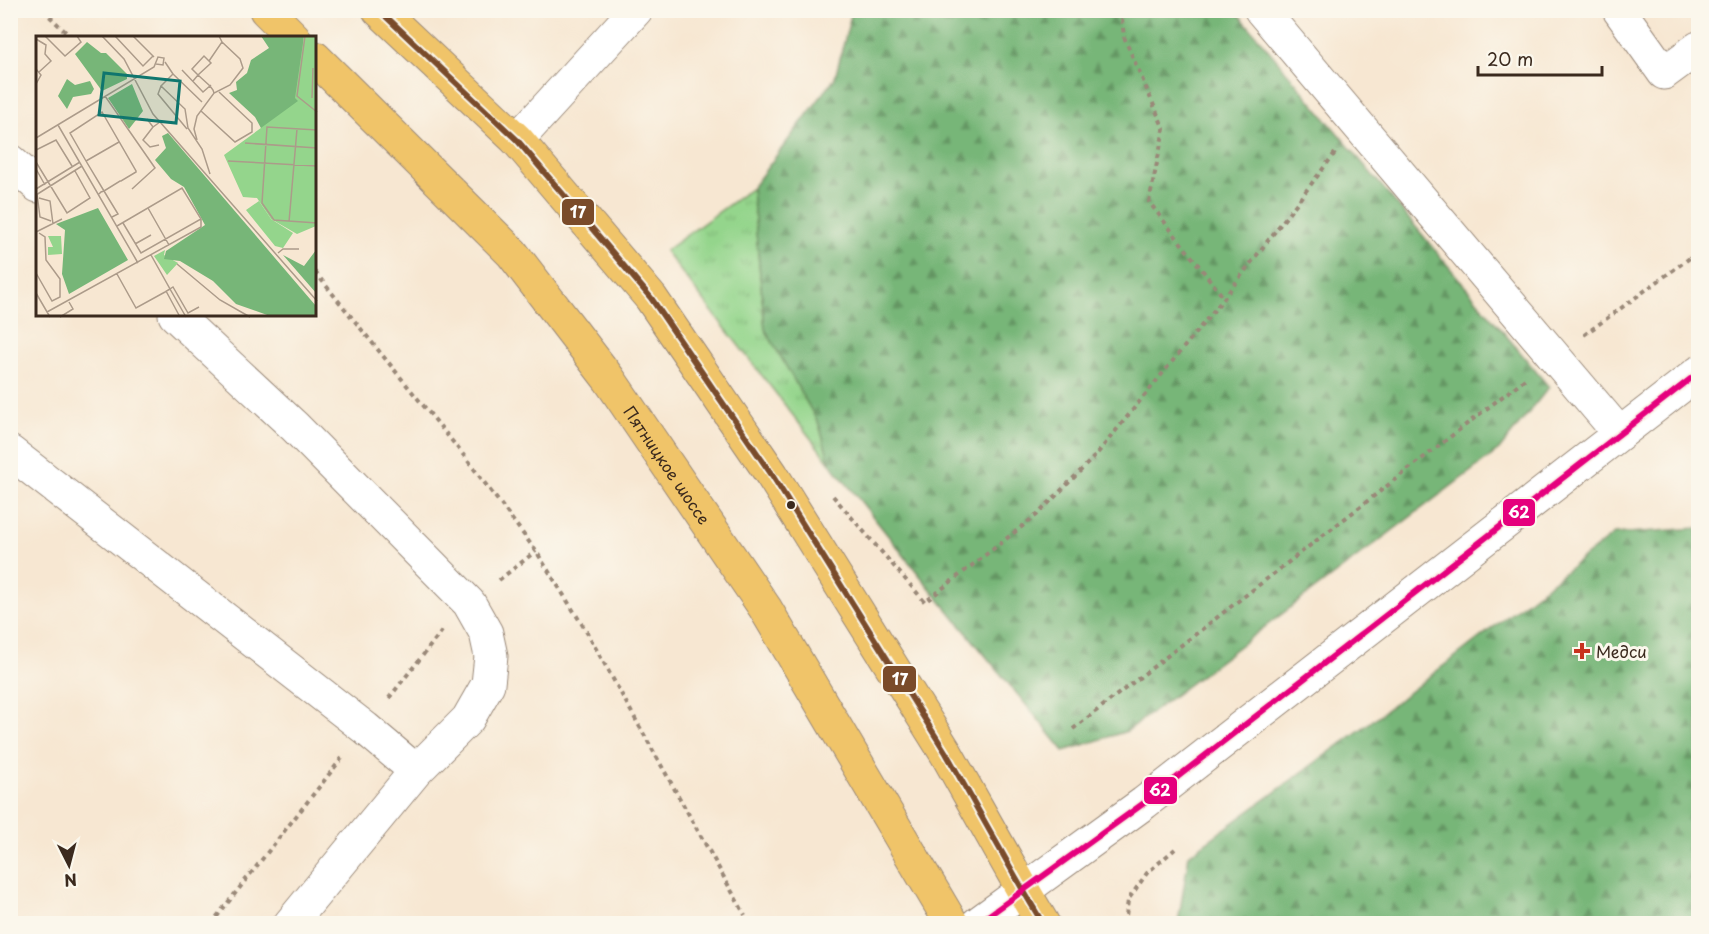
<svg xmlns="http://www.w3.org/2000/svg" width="1709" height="934" font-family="'Playpen Sans',sans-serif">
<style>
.grass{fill:url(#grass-tufts);stroke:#688055;stroke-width:1.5}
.forest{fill:url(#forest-firs);stroke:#59704b;stroke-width:1.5}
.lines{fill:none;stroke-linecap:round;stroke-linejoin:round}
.minor-casing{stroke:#998878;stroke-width:35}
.major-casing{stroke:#998878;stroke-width:35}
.path{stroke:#998878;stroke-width:4;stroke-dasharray:4.5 4.5;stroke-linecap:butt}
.minor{stroke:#fff;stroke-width:33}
.major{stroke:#f0c469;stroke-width:33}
.bus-1-casing{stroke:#fbf7ec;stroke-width:10}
.bus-2-casing{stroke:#fbf7ec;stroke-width:10}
.bus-1{stroke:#7a4b2a;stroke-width:6}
.bus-2{stroke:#e5007d;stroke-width:6}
.bus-dot{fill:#3b2a1e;stroke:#fbf7ec;stroke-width:2}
.poi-dot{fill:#c8321e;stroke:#fbf7ec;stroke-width:2}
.labels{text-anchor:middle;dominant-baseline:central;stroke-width:6;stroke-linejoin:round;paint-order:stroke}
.street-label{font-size:16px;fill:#3b2a1e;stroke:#fbf7ec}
.poi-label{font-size:16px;fill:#3b2a1e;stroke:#fbf7ec;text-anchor:start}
.inset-road{fill:none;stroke:#ac9b8a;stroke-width:1.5}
.view{fill:#0f766e;fill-opacity:0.15;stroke:#0f766e;stroke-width:3}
.inset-edge{fill:none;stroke:#3b2a1e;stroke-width:3}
.line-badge{stroke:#fbf7ec;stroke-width:2}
.badge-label{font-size:16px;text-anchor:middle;font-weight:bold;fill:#fff}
</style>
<defs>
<pattern id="grass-tufts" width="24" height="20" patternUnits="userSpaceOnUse" patternTransform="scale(1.5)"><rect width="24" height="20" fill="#94d58c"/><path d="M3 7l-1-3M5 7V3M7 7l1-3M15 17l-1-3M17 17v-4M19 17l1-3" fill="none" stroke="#80b778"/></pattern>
<pattern id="forest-firs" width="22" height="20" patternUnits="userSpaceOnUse" patternTransform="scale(1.5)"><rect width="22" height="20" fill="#77b678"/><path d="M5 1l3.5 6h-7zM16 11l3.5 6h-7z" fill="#639462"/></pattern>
</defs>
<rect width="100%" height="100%" fill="#fbf7ec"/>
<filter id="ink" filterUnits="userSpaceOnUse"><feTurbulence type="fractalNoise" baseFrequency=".0167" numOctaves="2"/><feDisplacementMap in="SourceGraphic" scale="12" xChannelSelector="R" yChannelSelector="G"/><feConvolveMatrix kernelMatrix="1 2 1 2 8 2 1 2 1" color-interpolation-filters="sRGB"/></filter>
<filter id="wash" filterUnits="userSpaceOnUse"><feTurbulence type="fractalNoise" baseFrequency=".008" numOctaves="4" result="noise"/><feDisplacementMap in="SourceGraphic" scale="24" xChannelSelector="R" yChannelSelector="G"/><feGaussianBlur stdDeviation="1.35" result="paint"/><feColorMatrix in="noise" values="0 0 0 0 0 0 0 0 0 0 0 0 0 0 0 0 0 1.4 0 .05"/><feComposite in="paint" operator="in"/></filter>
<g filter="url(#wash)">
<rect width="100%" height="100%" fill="#f7e7d2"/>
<path class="grass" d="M 752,188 L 765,329 L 819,424 L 830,463 L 665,251 Z"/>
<path class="forest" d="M 852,11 L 1236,11 L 1549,387 L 1499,450 L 1127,731 L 1064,751 L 933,592 L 830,463 L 819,424 L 765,329 L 752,188 L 835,78 Z
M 1698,528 L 1698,923 L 1178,923 L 1189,855 L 1368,724 L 1614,534 Z"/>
</g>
<g filter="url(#ink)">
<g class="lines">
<g class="minor-casing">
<path id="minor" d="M 1261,10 L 1619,433
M 1619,10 L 1664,73 L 1698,48
M 517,140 L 636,10
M 10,161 L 38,186
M 175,315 L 295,427 L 469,603 L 486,633 L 491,656 L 488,684 L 468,719 L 416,771
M 10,452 L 365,728 L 416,771 L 290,924
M 977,924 L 1144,803 L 1698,373"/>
</g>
<g class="major-casing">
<g id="major">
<path d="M 266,10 L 294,38"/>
<path d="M 379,10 L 517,140 L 651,298 L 772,475 L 946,753 L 1023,890 L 1043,924"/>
<path id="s1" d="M 315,58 L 512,253 L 609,379 L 765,608 L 952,924"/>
</g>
</g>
<path class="path" d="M 43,10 L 72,38
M 1121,10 L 1124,37 L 1164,129 L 1149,202 L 1224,298
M 315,272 L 465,457 L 536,551 L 585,629 L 745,915
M 1584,335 L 1698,252
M 833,496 L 925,602 L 1038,514 L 1096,455 L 1224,298 L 1335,153
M 499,580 L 536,551
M 389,698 L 442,631
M 1073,729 L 1525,379
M 211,924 L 342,758
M 1125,924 L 1128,900 L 1147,873 L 1175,849"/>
<use href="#minor" class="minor"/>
<use href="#major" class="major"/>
<g class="bus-1-casing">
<path id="bus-1" d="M 379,10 L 517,140 L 651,298 L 772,475 L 946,753 L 1023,890 L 1043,924"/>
</g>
<g class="bus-2-casing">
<path id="bus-2" d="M 977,924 L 1144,803 L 1698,373"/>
</g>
<use href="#bus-1" class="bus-1"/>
<use href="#bus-2" class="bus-2"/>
</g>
</g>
<circle class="bus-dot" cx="791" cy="505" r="5"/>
<path class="poi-dot" d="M1579 642h6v6h6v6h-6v6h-6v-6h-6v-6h6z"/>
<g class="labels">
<g class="street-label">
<text stroke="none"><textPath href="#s1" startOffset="540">Пятницкое шоссе</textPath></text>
</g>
<g class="poi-label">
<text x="1596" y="651">Медси</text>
</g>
</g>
<g transform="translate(36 36)">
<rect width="280" height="280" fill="#f7e7d2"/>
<path d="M 223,165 L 235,183 L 257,197 L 247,212 L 239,210 L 210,174 ZM 129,214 L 128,219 L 142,227 L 131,239 L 118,220 Z" fill="#94d58c"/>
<path d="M 225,0 L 268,0 L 263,65 L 226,94 L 219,81 L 193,57 L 201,54 L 200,46 L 211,37 L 215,24 L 233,12 ZM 51,6 L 65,17 L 70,17 L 91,38 L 91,43 L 66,55 L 39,18 ZM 31,43 L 39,49 L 54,45 L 58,53 L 55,58 L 37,61 L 31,73 L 22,60 ZM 96,48 L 107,75 L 93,93 L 72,62 ZM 132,97 L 280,270 L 280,280 L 234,280 L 200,268 L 177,245 L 144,225 L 128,223 L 130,215 L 169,189 L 148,151 L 135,143 L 119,124 L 130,112 L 126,100 ZM 62,172 L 92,224 L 33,258 L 26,238 L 29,194 L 20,188 ZM 280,214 L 280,257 L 247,219 L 268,230 Z" fill="#77b678"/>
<path d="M 268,0 L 280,0 L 280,190 L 261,198 L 235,183 L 221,162 L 207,161 L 188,119 L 262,65 L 259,62 Z" fill="#94d58c"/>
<path d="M 12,200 L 25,200 L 26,218 L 12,219 L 12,211 L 17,211 Z" fill="#94d58c"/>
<path class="inset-road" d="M 9,0 L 29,20 L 45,6 L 41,0M 66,0 L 88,23 L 117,78 L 281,265M 79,0 L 107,30 L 117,20M 97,0 L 118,21M 269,0 L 261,60 L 281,76M 0,3 L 10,9 L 9,18 L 15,25 L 3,36M 173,25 L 186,6 L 183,0M 129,26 L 137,38 L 125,50 L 149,73 L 152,92 L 166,113 L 174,138M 0,33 L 5,39 L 0,48M 146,34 L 167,56 L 175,49M 137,38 L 166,66M 157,45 L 162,39 L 175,27 L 168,20 L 156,33 L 162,39 L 174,50 L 177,54 L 178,57M 125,50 L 122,58 L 151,93M 69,60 L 119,132 L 96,153M 276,62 L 277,32M 165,75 L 199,106 L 216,96 L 216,87 L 183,56M 111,83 L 117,91 L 124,86M 22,89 L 102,227M 117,91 L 107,104 L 114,111 L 123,109M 281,94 L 231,91 L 226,167 L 238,184 L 281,187M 0,102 L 118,31 L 122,21 L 128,22 L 127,29 L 120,28M 161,104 L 158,93 L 161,80 L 178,57 L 194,49 L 207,32 L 204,23 L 186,6M 209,107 L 281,112M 0,114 L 20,104 L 36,130M 50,125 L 83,106M 192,125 L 281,130M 0,126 L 31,177 L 54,162 L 39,135M 0,133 L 9,149M 0,153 L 44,126M 1,158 L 4,181 L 15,185M 63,158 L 65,156 L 68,155 L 84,145 L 85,145 L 100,136 L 100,135 L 66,76 L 34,97 L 50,125 L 68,155 L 82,178 L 76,181M 0,159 L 46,130M 3,162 L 14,165 L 17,188M 112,172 L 133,209M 253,186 L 261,93M 81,190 L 146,152 L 165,183 L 105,217 L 87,187M 0,196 L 26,183M 99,208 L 115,199M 242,217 L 247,213 L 263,213M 141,228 L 184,264 L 214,281M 0,237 L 16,265 L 24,261 L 24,243 L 10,224 L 9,201 L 3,197M 81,238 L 100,272 L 129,256 L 134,253 L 115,219M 130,255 L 144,281M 0,257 L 14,281M 11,276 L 165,191 L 165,183M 24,281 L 37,273 L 33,266M 150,281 L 134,253 L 137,251 L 152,277 L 163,271"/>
<path class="view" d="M 68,37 L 144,45 L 140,87 L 63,79 Z"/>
<rect width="280" height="280" class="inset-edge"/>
</g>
<g class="line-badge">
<rect x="561" y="198" width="34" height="28" rx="6" fill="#7a4b2a"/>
<rect x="1502" y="498" width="34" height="29" rx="6" fill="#e5007d"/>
<rect x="882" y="665" width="35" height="28" rx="6" fill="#7a4b2a"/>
<rect x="1143" y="776" width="35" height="29" rx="6" fill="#e5007d"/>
</g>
<g class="badge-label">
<text x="578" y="218">17</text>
<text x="1519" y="518">62</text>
<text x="900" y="685">17</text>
<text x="1160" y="796">62</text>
</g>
<rect width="1709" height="934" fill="none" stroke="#fbf7ec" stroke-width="36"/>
<g transform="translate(69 865) rotate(174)" stroke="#fbf7ec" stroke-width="4.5" paint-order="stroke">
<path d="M0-4.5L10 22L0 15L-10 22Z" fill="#3b2a1e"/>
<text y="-9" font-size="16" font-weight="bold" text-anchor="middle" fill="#3b2a1e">N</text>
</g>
<path d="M1478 66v9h124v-9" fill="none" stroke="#3b2a1e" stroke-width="3"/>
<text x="1487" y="66" font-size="18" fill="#3b2a1e" stroke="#fbf7ec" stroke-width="4.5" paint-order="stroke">20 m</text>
</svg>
